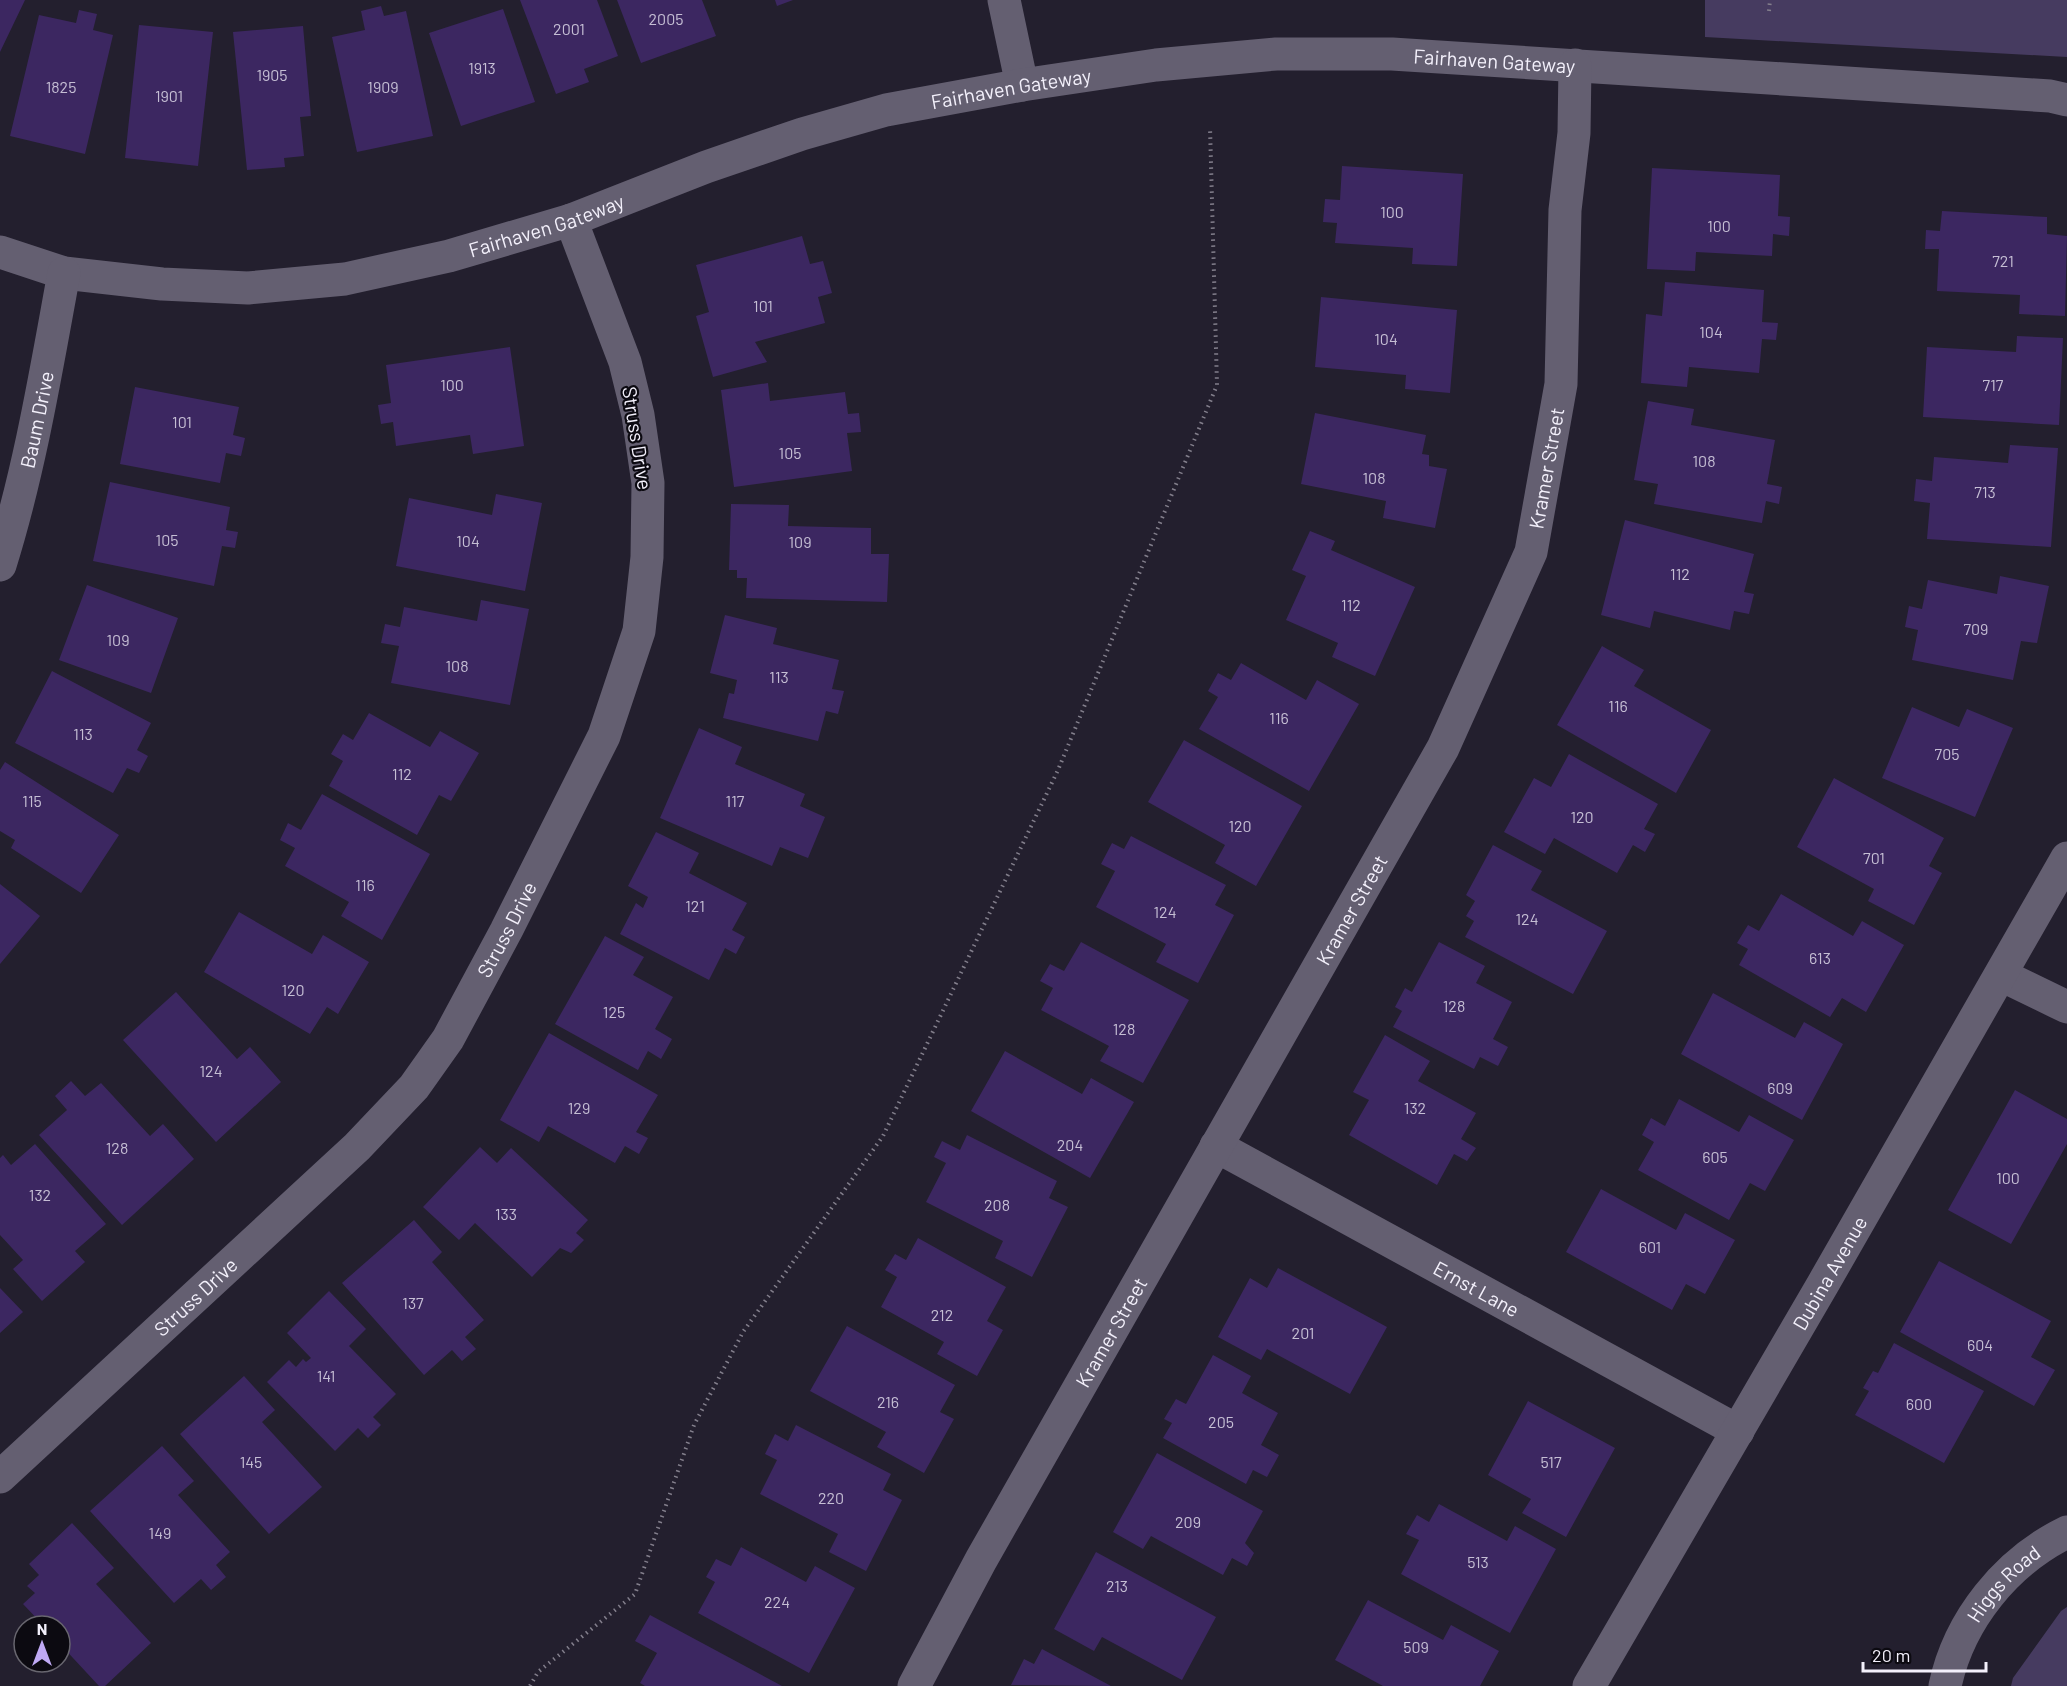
<svg xmlns="http://www.w3.org/2000/svg" width="2067" height="1686" font-family="Barlow,sans-serif">
<style>
.green{fill:#463b60}
.building{fill:#3c2761}
.lines{fill:none;stroke-linecap:round;stroke-linejoin:round}
.path{stroke:#837f8c;stroke-width:4;stroke-dasharray:1.5 4.5;stroke-linecap:butt}
.minor{stroke:#645f71;stroke-width:33}
.labels{text-anchor:middle;dominant-baseline:central;stroke-width:4.5;stroke-linejoin:round;paint-order:stroke}
.number-label{font-size:16px;fill:#c5bed4}
.street-label{font-size:20px;fill:#f3f0fb;stroke:#0c0a11}
</style>
<rect width="100%" height="100%" fill="#231f2e"/>
<path class="green" d="M 1705,0 L 2067,0 L 2067,57 L 1705,37 Z
M 2067,1607 L 2067,1686 L 2011,1686 L 2013,1678 L 2061,1611 Z"/>
<path class="building" d="M 0,0 L 25,0 L 0,52 Z
M 520,0 L 597,0 L 618,56 L 584,69 L 589,82 L 556,94 Z
M 617,0 L 702,0 L 716,36 L 641,63 Z
M 775,0 L 793,0 L 777,6 Z
M 381,6 L 384,16 L 406,11 L 433,136 L 357,152 L 332,37 L 365,30 L 361,11 Z
M 503,9 L 535,102 L 461,126 L 429,33 Z
M 79,10 L 97,14 L 93,30 L 113,35 L 85,154 L 10,136 L 39,15 L 76,23 Z
M 139,25 L 213,32 L 198,166 L 125,158 Z
M 303,26 L 311,116 L 300,117 L 304,156 L 284,158 L 285,167 L 247,170 L 233,32 Z
M 1342,166 L 1463,174 L 1457,266 L 1412,264 L 1413,248 L 1335,243 L 1337,223 L 1323,222 L 1325,199 L 1340,200 Z
M 1652,168 L 1780,175 L 1778,216 L 1790,217 L 1789,236 L 1773,234 L 1772,256 L 1696,252 L 1695,271 L 1647,269 Z
M 1942,211 L 2047,217 L 2047,234 L 2067,236 L 2065,316 L 2019,314 L 2020,295 L 1937,291 L 1939,249 L 1925,249 L 1926,230 L 1940,231 Z
M 802,236 L 810,264 L 823,261 L 832,293 L 818,297 L 825,323 L 755,342 L 767,362 L 713,377 L 696,316 L 709,312 L 696,265 Z
M 1665,282 L 1764,290 L 1762,322 L 1778,323 L 1776,340 L 1762,339 L 1759,373 L 1689,367 L 1687,387 L 1641,383 L 1646,314 L 1662,316 Z
M 1321,297 L 1457,310 L 1450,393 L 1405,389 L 1406,375 L 1315,367 Z
M 2017,336 L 2063,338 L 2059,425 L 1923,417 L 1927,347 L 2016,352 Z
M 510,347 L 524,446 L 473,454 L 470,435 L 396,446 L 393,422 L 381,424 L 378,405 L 391,403 L 386,365 Z
M 768,383 L 770,401 L 845,392 L 848,414 L 859,413 L 861,432 L 847,433 L 852,471 L 734,487 L 721,390 Z
M 135,387 L 239,407 L 233,435 L 245,438 L 241,456 L 226,453 L 220,483 L 120,464 Z
M 1648,401 L 1694,409 L 1691,425 L 1775,440 L 1767,484 L 1782,487 L 1779,504 L 1766,501 L 1762,523 L 1654,504 L 1658,484 L 1634,480 Z
M 1315,413 L 1426,435 L 1422,454 L 1429,455 L 1429,466 L 1447,469 L 1435,528 L 1383,518 L 1386,501 L 1301,484 Z
M 2010,445 L 2058,448 L 2051,547 L 1927,539 L 1930,503 L 1914,501 L 1916,479 L 1932,481 L 1934,457 L 2008,463 Z
M 110,482 L 230,507 L 226,530 L 238,532 L 235,548 L 222,546 L 214,586 L 93,561 Z
M 496,494 L 542,503 L 525,591 L 396,566 L 409,498 L 492,515 Z
M 731,504 L 789,505 L 788,526 L 871,528 L 871,554 L 889,554 L 887,602 L 746,598 L 747,578 L 737,578 L 737,570 L 729,570 Z
M 1625,520 L 1754,554 L 1744,592 L 1754,594 L 1749,614 L 1734,611 L 1730,630 L 1654,611 L 1650,628 L 1601,615 Z
M 1310,531 L 1335,541 L 1331,550 L 1415,587 L 1375,676 L 1332,657 L 1338,643 L 1286,620 L 1306,576 L 1292,570 Z
M 2000,576 L 2049,586 L 2037,643 L 2021,641 L 2013,680 L 1912,660 L 1918,630 L 1905,627 L 1909,606 L 1922,609 L 1928,580 L 1997,594 Z
M 87,585 L 178,618 L 151,693 L 59,660 Z
M 481,600 L 529,609 L 510,705 L 391,683 L 399,646 L 381,643 L 385,624 L 400,627 L 404,607 L 477,621 Z
M 725,615 L 777,628 L 773,644 L 839,660 L 832,689 L 844,691 L 838,714 L 826,711 L 818,741 L 723,718 L 729,693 L 734,694 L 737,680 L 710,673 Z
M 1602,646 L 1644,670 L 1634,686 L 1711,730 L 1676,793 L 1557,725 Z
M 1241,663 L 1306,700 L 1317,680 L 1359,704 L 1309,791 L 1199,729 L 1218,697 L 1208,691 L 1218,673 L 1231,680 Z
M 52,671 L 151,723 L 137,750 L 148,756 L 139,773 L 127,768 L 113,793 L 15,743 Z
M 1912,707 L 1959,727 L 1967,709 L 2013,728 L 1975,817 L 1882,778 Z
M 369,713 L 430,747 L 440,731 L 479,753 L 451,801 L 439,795 L 417,835 L 329,786 L 343,761 L 331,754 L 343,734 L 353,740 Z
M 699,728 L 742,747 L 735,764 L 805,794 L 800,806 L 825,817 L 808,858 L 780,847 L 772,866 L 660,818 Z
M 1184,740 L 1302,806 L 1256,886 L 1215,863 L 1225,845 L 1148,802 Z
M 1569,754 L 1658,804 L 1644,829 L 1655,834 L 1645,852 L 1633,845 L 1617,873 L 1554,838 L 1545,854 L 1504,832 L 1534,778 L 1551,787 Z
M 5,762 L 119,835 L 81,893 L 11,848 L 15,840 L 0,831 L 0,770 Z
M 1834,778 L 1944,838 L 1929,866 L 1942,873 L 1914,925 L 1868,901 L 1874,889 L 1797,847 Z
M 322,794 L 430,854 L 382,940 L 341,916 L 349,902 L 285,866 L 295,848 L 280,840 L 288,823 L 301,830 Z
M 656,832 L 699,853 L 689,873 L 747,903 L 732,930 L 745,937 L 736,954 L 725,948 L 709,980 L 620,934 L 636,903 L 643,908 L 648,897 L 628,886 Z
M 1131,836 L 1226,885 L 1215,905 L 1234,915 L 1198,983 L 1156,962 L 1166,944 L 1096,907 L 1115,871 L 1101,864 L 1112,843 L 1124,849 Z
M 1493,845 L 1542,871 L 1531,890 L 1607,931 L 1573,994 L 1465,937 L 1474,921 L 1466,916 L 1475,901 L 1466,895 Z
M 0,884 L 40,916 L 0,964 Z
M 1781,894 L 1853,936 L 1862,921 L 1904,945 L 1866,1012 L 1842,998 L 1830,1017 L 1739,965 L 1748,949 L 1737,943 L 1748,925 L 1759,931 Z
M 239,912 L 312,954 L 323,935 L 369,962 L 338,1014 L 327,1007 L 310,1034 L 204,972 Z
M 605,936 L 644,957 L 633,975 L 673,997 L 655,1029 L 672,1039 L 661,1059 L 648,1051 L 638,1070 L 555,1024 Z
M 1081,942 L 1189,1000 L 1143,1083 L 1100,1061 L 1109,1046 L 1041,1010 L 1053,988 L 1040,981 L 1050,964 L 1064,971 Z
M 1439,942 L 1485,966 L 1476,983 L 1512,1002 L 1493,1039 L 1508,1047 L 1498,1066 L 1480,1057 L 1474,1069 L 1393,1027 L 1402,1011 L 1395,1007 L 1405,988 L 1412,992 Z
M 176,992 L 237,1059 L 250,1047 L 281,1082 L 216,1142 L 123,1040 Z
M 1713,993 L 1795,1038 L 1804,1022 L 1843,1044 L 1802,1120 L 1681,1054 Z
M 549,1033 L 658,1095 L 636,1132 L 648,1138 L 639,1154 L 625,1146 L 615,1163 L 548,1126 L 539,1142 L 500,1120 Z
M 1385,1035 L 1430,1061 L 1418,1081 L 1476,1113 L 1461,1139 L 1476,1148 L 1467,1161 L 1454,1154 L 1437,1185 L 1349,1135 L 1369,1100 L 1353,1092 Z
M 1005,1051 L 1082,1094 L 1091,1078 L 1134,1102 L 1090,1178 L 971,1111 Z
M 71,1081 L 85,1096 L 101,1083 L 150,1136 L 163,1124 L 194,1159 L 122,1225 L 39,1135 L 67,1110 L 55,1096 Z
M 2015,1090 L 2067,1119 L 2067,1144 L 2011,1244 L 1948,1210 Z
M 1679,1099 L 1739,1132 L 1749,1115 L 1794,1140 L 1765,1191 L 1750,1183 L 1729,1220 L 1638,1170 L 1654,1142 L 1642,1135 L 1651,1118 L 1665,1126 Z
M 967,1135 L 1057,1181 L 1049,1198 L 1068,1207 L 1032,1277 L 995,1258 L 1003,1241 L 926,1202 L 946,1163 L 934,1157 L 942,1141 L 960,1150 Z
M 35,1144 L 106,1224 L 75,1251 L 85,1262 L 42,1301 L 13,1269 L 23,1260 L 0,1235 L 0,1158 L 3,1155 L 11,1165 Z
M 480,1147 L 497,1163 L 511,1148 L 588,1220 L 576,1233 L 584,1240 L 571,1253 L 560,1248 L 532,1277 L 475,1223 L 459,1240 L 423,1207 Z
M 1601,1189 L 1676,1230 L 1685,1213 L 1735,1240 L 1705,1294 L 1686,1284 L 1672,1310 L 1566,1252 Z
M 414,1220 L 442,1252 L 432,1262 L 484,1320 L 465,1337 L 476,1349 L 462,1361 L 452,1350 L 424,1375 L 342,1283 Z
M 918,1238 L 1006,1287 L 987,1321 L 1003,1330 L 977,1376 L 937,1354 L 944,1342 L 881,1307 L 897,1277 L 885,1270 L 895,1254 L 906,1260 Z
M 1939,1261 L 2051,1321 L 2031,1357 L 2055,1370 L 2034,1406 L 1900,1332 Z
M 1278,1268 L 1387,1327 L 1350,1394 L 1267,1349 L 1261,1360 L 1218,1337 L 1250,1278 L 1267,1288 Z
M 0,1288 L 23,1312 L 0,1333 Z
M 329,1291 L 366,1329 L 349,1346 L 396,1394 L 373,1417 L 381,1425 L 368,1438 L 358,1428 L 335,1451 L 267,1382 L 289,1360 L 296,1367 L 303,1359 L 306,1362 L 311,1358 L 287,1333 Z
M 847,1326 L 955,1385 L 940,1412 L 954,1419 L 924,1473 L 877,1447 L 886,1432 L 810,1391 Z
M 1894,1343 L 1984,1391 L 1944,1463 L 1855,1415 L 1869,1391 L 1863,1388 L 1873,1371 L 1878,1373 Z
M 1213,1355 L 1251,1376 L 1242,1393 L 1278,1413 L 1261,1445 L 1279,1455 L 1267,1477 L 1253,1470 L 1246,1484 L 1163,1438 L 1172,1423 L 1164,1419 L 1176,1399 L 1186,1404 Z
M 244,1376 L 275,1410 L 262,1422 L 322,1487 L 269,1534 L 180,1434 Z
M 1528,1401 L 1615,1448 L 1566,1537 L 1522,1513 L 1531,1499 L 1488,1475 Z
M 796,1425 L 891,1474 L 883,1490 L 902,1500 L 866,1571 L 829,1552 L 838,1534 L 760,1494 L 777,1460 L 765,1454 L 775,1434 L 788,1441 Z
M 162,1446 L 194,1481 L 178,1495 L 230,1552 L 216,1565 L 226,1577 L 211,1590 L 201,1579 L 174,1603 L 90,1511 Z
M 1157,1453 L 1263,1511 L 1245,1543 L 1254,1553 L 1247,1566 L 1232,1558 L 1223,1575 L 1151,1536 L 1143,1549 L 1113,1532 Z
M 1439,1504 L 1507,1541 L 1515,1526 L 1556,1549 L 1510,1633 L 1401,1574 L 1419,1540 L 1406,1534 L 1417,1515 L 1429,1522 Z
M 72,1523 L 114,1568 L 96,1584 L 151,1643 L 105,1686 L 99,1686 L 60,1644 L 60,1626 L 44,1626 L 23,1604 L 35,1593 L 27,1586 L 39,1575 L 29,1564 Z
M 741,1547 L 806,1582 L 815,1566 L 855,1588 L 809,1673 L 698,1613 L 715,1582 L 706,1577 L 716,1559 L 731,1566 Z
M 1096,1552 L 1216,1617 L 1182,1680 L 1102,1637 L 1094,1651 L 1054,1629 Z
M 1368,1600 L 1443,1640 L 1451,1625 L 1499,1651 L 1480,1686 L 1383,1686 L 1335,1660 Z
M 650,1615 L 782,1686 L 645,1686 L 640,1683 L 657,1653 L 635,1641 Z
M 1042,1649 L 1111,1686 L 1011,1685 L 1024,1659 L 1034,1664 Z"/>
<g class="lines">
<path class="path" d="M 1769,11 L 1770,0
M 530,1686 L 538,1672 L 635,1594 L 694,1425 L 743,1332 L 883,1136 L 1058,770 L 1217,385 L 1210,127"/>
<g class="minor">
<path d="M 1004,0 L 1022,85"/>
<path id="s1" d="M 0,252 L 64,273 L 162,284 L 248,288 L 345,279 L 449,256 L 571,220 L 706,167 L 802,134 L 886,110 L 1022,85 L 1156,65 L 1276,54 L 1392,54 L 2050,96 L 2067,100"/>
<path id="s2" d="M 0,565 C 30,469 46,371 64,273"/>
<path d="M 2001,975 L 2067,1007"/>
<path id="s3" d="M 1216,1146 L 1738,1431"/>
<path id="s4" d="M 0,1477 L 357,1147 L 414,1087 L 448,1039 L 506,931 L 604,736 L 639,631 L 647,557 L 648,483 L 638,415 L 625,362 L 571,220"/>
<path id="s5" d="M 914,1686 L 981,1560 L 1443,748 L 1531,552 L 1561,384 L 1565,210 L 1574,133 L 1575,65"/>
<path id="s6" d="M 1589,1686 L 1823,1284 L 2067,858"/>
<path id="s7" d="M 1945,1686 C 1959,1620 2006,1562 2067,1532"/>
</g>
</g>
<g class="labels">
<g class="number-label">
<text x="666" y="18">2005</text>
<text x="569" y="28">2001</text>
<text x="482" y="67">1913</text>
<text x="272" y="74">1905</text>
<text x="61" y="86">1825</text>
<text x="383" y="86">1909</text>
<text x="169" y="95">1901</text>
<text x="1392" y="211">100</text>
<text x="1719" y="225">100</text>
<text x="2003" y="260">721</text>
<text x="763" y="305">101</text>
<text x="1711" y="331">104</text>
<text x="1386" y="338">104</text>
<text x="452" y="384">100</text>
<text x="1993" y="384">717</text>
<text x="182" y="421">101</text>
<text x="790" y="452">105</text>
<text x="1704" y="460">108</text>
<text x="1374" y="477">108</text>
<text x="1985" y="491">713</text>
<text x="167" y="539">105</text>
<text x="468" y="540">104</text>
<text x="800" y="541">109</text>
<text x="1680" y="573">112</text>
<text x="1351" y="604">112</text>
<text x="1976" y="628">709</text>
<text x="118" y="639">109</text>
<text x="457" y="665">108</text>
<text x="779" y="676">113</text>
<text x="1618" y="705">116</text>
<text x="1279" y="717">116</text>
<text x="83" y="733">113</text>
<text x="1947" y="753">705</text>
<text x="402" y="773">112</text>
<text x="32" y="800">115</text>
<text x="735" y="800">117</text>
<text x="1582" y="816">120</text>
<text x="1240" y="825">120</text>
<text x="1874" y="857">701</text>
<text x="365" y="884">116</text>
<text x="695" y="905">121</text>
<text x="1165" y="911">124</text>
<text x="1527" y="918">124</text>
<text x="1820" y="957">613</text>
<text x="293" y="989">120</text>
<text x="1454" y="1005">128</text>
<text x="614" y="1011">125</text>
<text x="1124" y="1028">128</text>
<text x="211" y="1070">124</text>
<text x="1780" y="1087">609</text>
<text x="579" y="1107">129</text>
<text x="1415" y="1107">132</text>
<text x="1070" y="1144">204</text>
<text x="117" y="1147">128</text>
<text x="1715" y="1156">605</text>
<text x="2008" y="1177">100</text>
<text x="40" y="1194">132</text>
<text x="997" y="1204">208</text>
<text x="506" y="1213">133</text>
<text x="1650" y="1246">601</text>
<text x="413" y="1302">137</text>
<text x="942" y="1314">212</text>
<text x="1303" y="1332">201</text>
<text x="1980" y="1344">604</text>
<text x="326" y="1375">141</text>
<text x="888" y="1401">216</text>
<text x="1919" y="1403">600</text>
<text x="1221" y="1421">205</text>
<text x="251" y="1461">145</text>
<text x="1551" y="1461">517</text>
<text x="831" y="1497">220</text>
<text x="1188" y="1521">209</text>
<text x="160" y="1532">149</text>
<text x="1478" y="1561">513</text>
<text x="1117" y="1585">213</text>
<text x="777" y="1601">224</text>
<text x="1416" y="1646">509</text>
</g>
<g class="street-label">
<text stroke="none"><textPath href="#s1" startOffset="1530">Fairhaven Gateway</textPath></text>
<text stroke="none"><textPath href="#s1" startOffset="1044">Fairhaven Gateway</textPath></text>
<text stroke="none"><textPath href="#s1" startOffset="558">Fairhaven Gateway</textPath></text>
<text stroke="none"><textPath href="#s2" startOffset="150">Baum Drive</textPath></text>
<text transform="translate(638 438) rotate(81)">Struss Drive</text>
<text stroke="none"><textPath href="#s5" startOffset="1377">Kramer Street</textPath></text>
<text stroke="none"><textPath href="#s5" startOffset="891">Kramer Street</textPath></text>
<text stroke="none"><textPath href="#s4" startOffset="752">Struss Drive</textPath></text>
<text stroke="none"><textPath href="#s6" startOffset="478">Dubina Avenue</textPath></text>
<text stroke="none"><textPath href="#s3" startOffset="297">Ernst Lane</textPath></text>
<text stroke="none"><textPath href="#s4" startOffset="266">Struss Drive</textPath></text>
<text stroke="none"><textPath href="#s5" startOffset="405">Kramer Street</textPath></text>
<text stroke="none"><textPath href="#s7" startOffset="120">Higgs Road</textPath></text>
</g>
</g>
<g transform="translate(42 1644)"><circle r="28" fill="#0c0a11" stroke="#68666f" stroke-width="1.5"/>
<path d="M0-4.5L10 22L0 15L-10 22Z" fill="#bfa9f4"/>
<text y="-9" font-size="16" font-weight="bold" text-anchor="middle" fill="#f3f0fb">N</text>
</g>
<path d="M1863 1662v9h123v-9" fill="none" stroke="#f3f0fb" stroke-width="3"/>
<text x="1872" y="1662" font-size="18" fill="#f3f0fb" stroke="#0c0a11" stroke-width="4.5" paint-order="stroke">20 m</text>
</svg>
